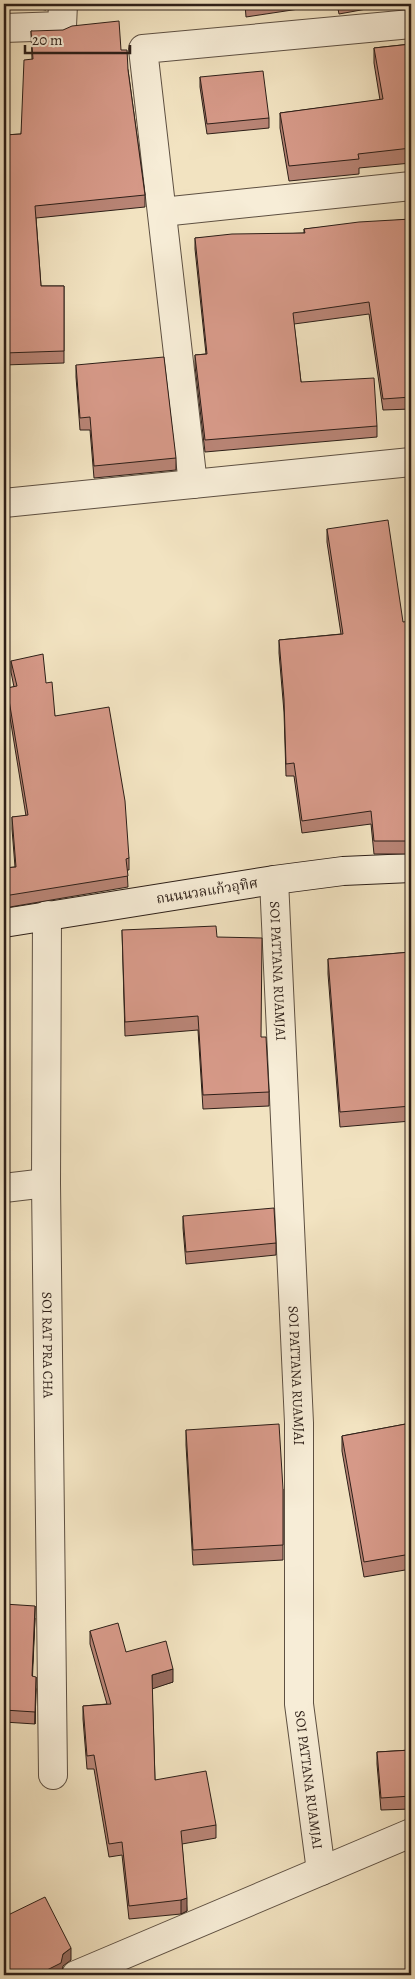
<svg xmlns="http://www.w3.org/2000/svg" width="415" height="1979" font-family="Alegreya,'Noto Serif Thai',serif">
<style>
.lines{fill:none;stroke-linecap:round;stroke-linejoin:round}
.street-casing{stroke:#5e5042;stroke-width:30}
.secondary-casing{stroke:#2d1f18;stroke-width:30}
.street{stroke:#f7edd7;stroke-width:28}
.secondary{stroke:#f7edd7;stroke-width:28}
.wall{fill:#b88475;stroke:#2d1f18}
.shaded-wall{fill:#966b5f;stroke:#2d1f18}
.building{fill:#d69988;stroke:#2d1f18}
.labels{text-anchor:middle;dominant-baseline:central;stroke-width:4;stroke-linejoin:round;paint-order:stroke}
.street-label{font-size:14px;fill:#2d1f18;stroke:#f7edd7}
</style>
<rect width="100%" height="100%" fill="#f2e3c1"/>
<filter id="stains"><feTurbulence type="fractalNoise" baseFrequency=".004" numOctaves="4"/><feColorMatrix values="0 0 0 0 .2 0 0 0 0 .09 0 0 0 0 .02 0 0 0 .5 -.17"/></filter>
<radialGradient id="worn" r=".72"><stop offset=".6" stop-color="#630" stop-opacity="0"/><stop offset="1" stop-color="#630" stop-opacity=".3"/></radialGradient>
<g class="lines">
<g class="street-casing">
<g id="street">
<path d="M 4,28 L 62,26 L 63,4"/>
<path d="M 162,212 L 411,186"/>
<path d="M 193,484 L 143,49 L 411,24"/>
<path d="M 4,503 L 411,462"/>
<path id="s1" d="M 274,880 L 299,1423 L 299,1704 L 321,1871"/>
<path id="s2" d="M 47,915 L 46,1183 L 53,1775"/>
<path d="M 4,1188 L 46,1183"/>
<path d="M 76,1975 L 411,1833"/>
</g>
</g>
<g class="secondary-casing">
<path id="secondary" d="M 4,923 L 274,880 L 343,871 L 411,868"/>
</g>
<use href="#street" class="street"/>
<use href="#secondary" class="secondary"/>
</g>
<path class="wall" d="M 5,4 L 46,4 L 46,10 Z
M 245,4 L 332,4 L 246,17 Z
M 337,4 L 383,4 L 383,6 L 339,14 Z
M 31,31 L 121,50 L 128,70 L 145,195 L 145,207 L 36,218 L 41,286 L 64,286 L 64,363 L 4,365 L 4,135 L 21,134 L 32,59 Z
M 411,44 L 411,163 L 359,168 L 359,174 L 289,181 L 280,128 L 280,113 L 380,100 L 374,63 L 374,48 Z
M 200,77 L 269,118 L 269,128 L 207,134 L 200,87 Z
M 411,219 L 411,305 L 410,305 L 411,314 L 411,409 L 383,410 L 369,314 L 294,324 L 301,382 L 377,426 L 377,437 L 205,452 L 195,366 L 195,355 L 206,354 L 195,249 L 195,238 L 304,233 L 304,229 Z
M 76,365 L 176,458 L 176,470 L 94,478 L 90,430 L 80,430 L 76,377 Z
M 327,529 L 403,622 L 411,629 L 411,854 L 374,854 L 371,824 L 302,833 L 294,776 L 286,776 L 284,712 L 279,653 L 279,640 L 341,634 L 327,542 Z
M 11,661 L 46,683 L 55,716 L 129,858 L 129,870 L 127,870 L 128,887 L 4,908 L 4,868 L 15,867 L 12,829 L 12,817 L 26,816 L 7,699 L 7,688 L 14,687 L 11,672 Z
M 122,930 L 261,1037 L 269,1092 L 269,1106 L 203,1109 L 198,1030 L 125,1036 Z
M 411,952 L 411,1121 L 340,1127 L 328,974 L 328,959 Z
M 183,1216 L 276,1243 L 276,1255 L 186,1264 L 183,1228 Z
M 411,1423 L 411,1569 L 364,1577 L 342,1451 L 342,1436 Z
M 186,1430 L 283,1489 L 283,1560 L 193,1565 L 186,1445 Z
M 4,1604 L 35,1618 L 32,1676 L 36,1689 L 35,1724 L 4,1722 Z
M 90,1631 L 126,1652 L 173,1682 L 152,1688 L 155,1780 L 216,1825 L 216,1838 L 182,1844 L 187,1911 L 181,1914 L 129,1919 L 122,1855 L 109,1857 L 94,1769 L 87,1769 L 83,1719 L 83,1706 L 107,1704 L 90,1644 Z
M 411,1750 L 411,1809 L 381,1810 L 377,1764 L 377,1752 Z"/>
<path class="shaded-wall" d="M 35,1606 L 35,1618 L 32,1688 L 32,1676 Z
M 173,1669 L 173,1682 L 152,1689 L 152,1675 Z
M 36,1677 L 36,1689 L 35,1724 L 35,1712 Z
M 187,1898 L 187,1911 L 181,1914 L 181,1900 Z
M 71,1948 L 71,1960 L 63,1966 L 61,1975 L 37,1975 Z"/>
<path class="building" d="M 119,21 L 121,50 L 127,50 L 128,70 L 145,195 L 35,206 L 41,286 L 64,286 L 64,351 L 4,353 L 4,135 L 21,134 L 24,60 L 33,59 L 31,31 L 63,30 L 72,26 Z
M 411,44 L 411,148 L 358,154 L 359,159 L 289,166 L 280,113 L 383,99 L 374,48 Z
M 263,71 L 269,118 L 207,124 L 200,77 Z
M 411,219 L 411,294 L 408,294 L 411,314 L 411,397 L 383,399 L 369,302 L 293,313 L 301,382 L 374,378 L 377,426 L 205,440 L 195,355 L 207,354 L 195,238 L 232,234 L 305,233 L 304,229 L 359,222 Z
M 164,357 L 176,458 L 94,466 L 90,417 L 80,418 L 76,365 Z
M 388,520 L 403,622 L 410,621 L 411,629 L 411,841 L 374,841 L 371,811 L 302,821 L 294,763 L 286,764 L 284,699 L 279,640 L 343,634 L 327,529 Z
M 43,654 L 46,683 L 52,682 L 55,716 L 109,707 L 125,801 L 129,858 L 126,859 L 128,876 L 4,896 L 4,868 L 16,867 L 12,817 L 28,815 L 7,688 L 17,686 L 11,661 Z
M 216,926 L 217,937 L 262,938 L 261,1037 L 266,1037 L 269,1092 L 203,1095 L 198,1016 L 125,1022 L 122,930 Z
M 411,952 L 411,1106 L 340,1112 L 328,959 Z
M 274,1208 L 276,1243 L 186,1252 L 183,1216 Z
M 411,1423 L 411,1554 L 364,1562 L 342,1436 Z
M 279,1424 L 283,1489 L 283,1545 L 193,1550 L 186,1430 Z
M 4,1604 L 35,1606 L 32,1676 L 36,1677 L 35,1712 L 4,1710 Z
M 118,1623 L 126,1652 L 166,1641 L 173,1669 L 152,1675 L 155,1780 L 206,1771 L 216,1825 L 181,1831 L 187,1898 L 181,1900 L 129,1906 L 122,1842 L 109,1844 L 94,1755 L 87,1756 L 83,1706 L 111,1704 L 90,1631 Z
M 411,1750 L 411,1796 L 381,1798 L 377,1752 Z
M 45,1897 L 71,1948 L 63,1954 L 61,1963 L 37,1975 L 4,1975 L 4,1917 Z"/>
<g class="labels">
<g class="street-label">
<text transform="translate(207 891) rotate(-9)">ถนนนวลแก้วอุทิศ</text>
<text stroke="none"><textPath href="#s1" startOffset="91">SOI PATTANA RUAMJAI</textPath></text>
<text stroke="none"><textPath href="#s2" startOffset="430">SOI RAT PRA CHA</textPath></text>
<text stroke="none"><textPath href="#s1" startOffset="496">SOI PATTANA RUAMJAI</textPath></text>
<text stroke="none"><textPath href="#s1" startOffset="901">SOI PATTANA RUAMJAI</textPath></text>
</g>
</g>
<rect width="415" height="1979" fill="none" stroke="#f2e3c1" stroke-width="20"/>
<rect x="5" y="5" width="405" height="1969" fill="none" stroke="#2d1f18" stroke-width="2.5"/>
<rect x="10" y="10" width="395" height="1959" fill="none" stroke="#2d1f18"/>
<path d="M25 45v8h105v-8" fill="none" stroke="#2d1f18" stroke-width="2.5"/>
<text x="32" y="45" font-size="15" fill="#2d1f18" stroke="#f7edd7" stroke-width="4" paint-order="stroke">20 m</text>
<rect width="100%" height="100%" filter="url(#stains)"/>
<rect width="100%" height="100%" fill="url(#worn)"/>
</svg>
